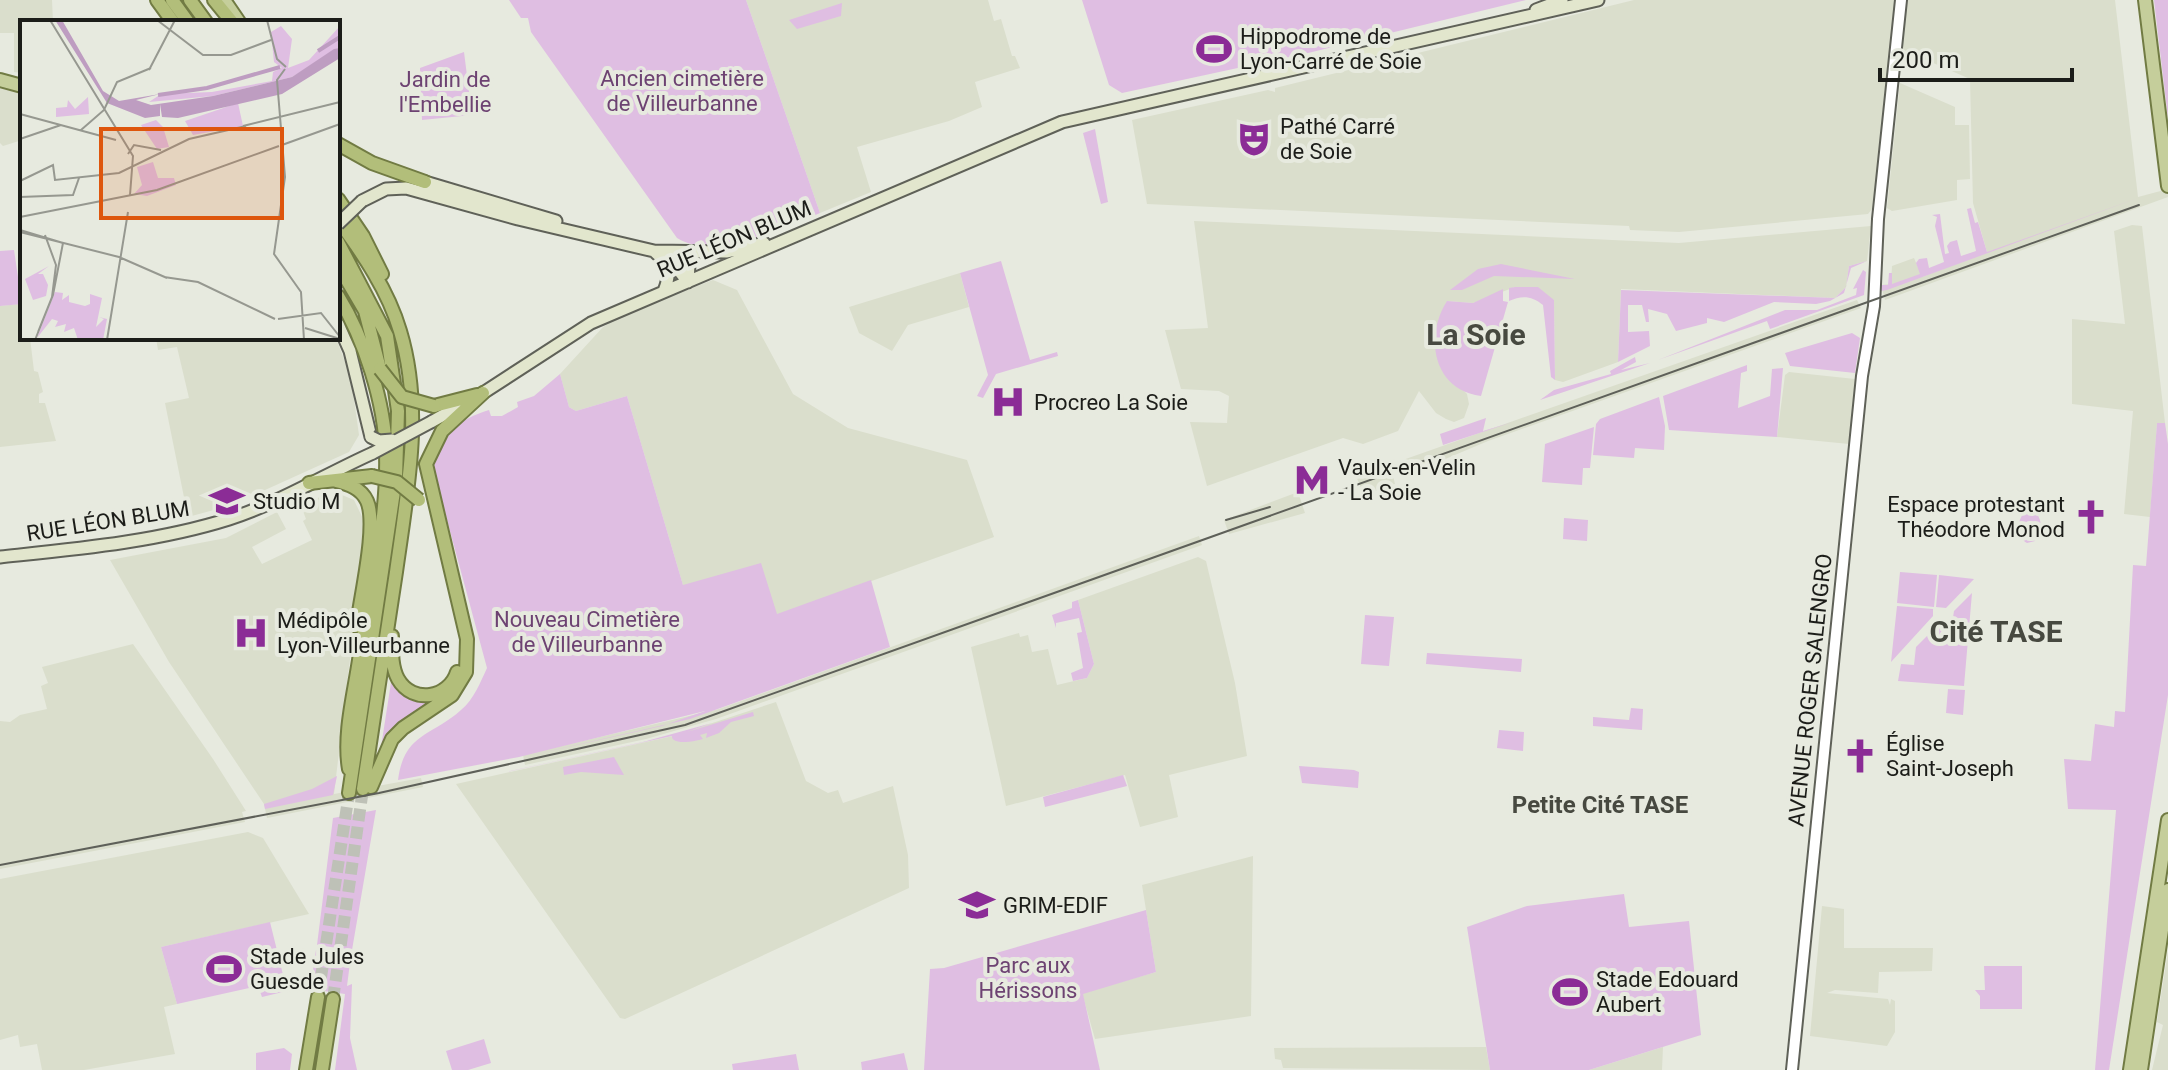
<svg xmlns="http://www.w3.org/2000/svg" width="2168" height="1070" font-family="Roboto,sans-serif">
<style>
.built{fill:#dadecc}
.green{fill:#dfbee2}
.lines{fill:none;stroke-linecap:round;stroke-linejoin:round}
.trunk-tunnel{stroke:#bec1b7;stroke-width:12;stroke-dasharray:12 6;stroke-linecap:butt}
.tertiary-casing{stroke:#5f6158;stroke-width:14}
.secondary-casing{stroke:#5f6158;stroke-width:15}
.primary-casing{stroke:#717b43;stroke-width:16}
.trunk-casing{stroke:#717b43;stroke-width:16}
.tertiary{stroke:#fff;stroke-width:10}
.secondary{stroke:#e2e6cd;stroke-width:11}
.primary{stroke:#c5ce9b;stroke-width:12}
.trunk{stroke:#b2be7a;stroke-width:12}
.tram{stroke:#5e6059;stroke-width:2}
.secondary-bridge-casing{stroke:#5f6158;stroke-width:15;stroke-linecap:butt}
.trunk-bridge-casing{stroke:#717b43;stroke-width:16;stroke-linecap:butt}
.secondary-bridge{stroke:#e2e6cd;stroke-width:11}
.trunk-bridge{stroke:#b2be7a;stroke-width:12}
.labels{text-anchor:middle;dominant-baseline:central;stroke-width:8;stroke-linejoin:round;paint-order:stroke}
.poi-label{font-size:22px;fill:#1c1d19;stroke:#e7eadf;text-anchor:start}
.park-label{font-size:22px;fill:#6d4272;stroke:#e7eadf}
.street-label{font-size:22px;fill:#1c1d19;stroke:#e7eadf}
.neighbourhood-label{font-size:24px;font-weight:bold;fill:#474940;stroke:#e7eadf}
.district-label{font-size:30px;font-weight:bold;fill:#474940;stroke:#e7eadf}
.inset-river{fill:none;stroke:#be9dc1;stroke-width:4}
.inset-road{fill:none;stroke:#969890;stroke-width:2}
.view{fill:#de560d;fill-opacity:0.15;stroke:#de560d;stroke-width:4}
.inset-edge{fill:none;stroke:#1c1d19;stroke-width:4}
</style>
<rect width="100%" height="100%" fill="#e7eadf"/>
<path class="built" d="M 0,0 L 52,0 L 53,22 L 22,22 L 22,73 L 14,72 L 14,33 L 0,33 Z
M 746,0 L 988,0 L 994,21 L 1001,19 L 1012,56 L 1015,56 L 1020,68 L 975,82 L 982,107 L 949,121 L 857,147 L 871,192 L 820,213 Z
M 1634,0 L 2115,0 L 2138,197 L 2168,189 L 2168,197 L 1885,300 L 1881,285 L 1891,284 L 1892,266 L 1914,258 L 1922,277 L 1987,252 L 1973,203 L 1970,79 L 1892,45 L 1872,209 L 1868,214 L 1679,232 L 1630,230 L 1629,226 L 1147,204 L 1132,120 L 1268,90 L 1275,92 L 1275,88 Z
M 1900,83 L 1955,107 L 1955,125 L 1969,125 L 1970,179 L 1957,180 L 1957,200 L 1892,211 L 1887,208 Z
M 0,88 L 22,94 L 22,140 L 3,146 L 0,143 Z
M 1194,221 L 1679,243 L 1871,226 L 1867,261 L 1849,266 L 1846,287 L 1835,298 L 1621,289 L 1618,362 L 1563,382 L 1555,380 L 1554,300 L 1515,287 L 1473,303 L 1447,301 L 1441,368 L 1467,394 L 1469,404 L 1464,418 L 1454,422 L 1446,419 L 1436,413 L 1419,391 L 1398,431 L 1363,444 L 1343,438 L 1207,486 L 1190,422 L 1227,423 L 1229,396 L 1219,391 L 1181,389 L 1165,330 L 1208,328 Z
M 2132,225 L 2142,226 L 2165,423 L 2157,423 L 2150,517 L 2124,514 L 2133,411 L 2072,404 L 2072,319 L 2125,324 L 2114,231 Z
M 960,273 L 969,307 L 908,325 L 892,351 L 859,333 L 849,307 Z
M 713,280 L 737,290 L 793,394 L 848,428 L 967,460 L 994,537 L 777,615 L 683,585 L 627,396 L 576,411 L 569,407 L 560,374 L 603,327 L 626,313 Z
M 1857,300 L 1861,308 L 1488,441 L 1405,476 L 1400,461 Z
M 19,304 L 22,307 L 22,338 L 30,338 L 34,371 L 38,372 L 43,392 L 39,394 L 39,403 L 45,403 L 56,441 L 0,447 L 0,306 Z
M 156,338 L 336,338 L 351,378 L 359,435 L 349,452 L 232,505 L 188,517 L 165,403 L 189,398 L 177,347 L 158,350 Z
M 1789,372 L 1855,379 L 1849,444 L 1777,437 L 1785,375 Z
M 1390,463 L 1395,484 L 1364,495 L 1356,476 Z
M 1298,492 L 1305,513 L 1229,534 L 1224,520 Z
M 324,495 L 326,499 L 342,495 L 354,500 L 366,525 L 334,794 L 421,778 L 423,787 L 267,818 L 264,804 L 169,662 L 110,560 L 226,538 L 277,512 L 286,529 L 252,547 L 262,564 L 312,540 L 303,521 L 306,519 L 301,506 Z
M 1199,536 L 1202,545 L 716,719 L 646,739 L 525,765 L 523,755 L 719,709 Z
M 1198,557 L 1206,561 L 1235,683 L 1247,756 L 1169,775 L 1178,817 L 1140,827 L 1125,775 L 1006,806 L 971,647 L 1019,633 L 1020,637 L 1028,635 L 1032,652 L 1048,649 L 1057,685 L 1087,678 L 1094,664 L 1078,600 Z
M 133,644 L 213,759 L 246,811 L 242,812 L 245,822 L 0,869 L 0,721 L 10,722 L 20,715 L 47,709 L 41,686 L 48,683 L 42,667 Z
M 776,702 L 806,781 L 828,793 L 838,790 L 843,803 L 893,786 L 908,855 L 909,888 L 625,1019 L 620,1018 L 456,784 L 673,736 Z
M 248,832 L 263,838 L 309,914 L 161,947 L 177,1004 L 164,1007 L 175,1054 L 84,1070 L 42,1070 L 37,1044 L 20,1047 L 18,1035 L 0,1040 L 0,879 Z
M 1253,856 L 1251,1016 L 1095,1039 L 1082,993 L 1156,972 L 1142,885 Z
M 1822,906 L 1844,909 L 1844,948 L 1933,948 L 1932,971 L 1879,972 L 1878,993 L 1835,990 L 1827,993 L 1888,999 L 1890,1005 L 1891,999 L 1895,1001 L 1895,1032 L 1887,1046 L 1810,1036 Z
M 2168,951 L 2168,1070 L 2152,1070 L 2163,1025 L 2157,1022 Z
M 1486,1047 L 1490,1070 L 1283,1068 L 1281,1060 L 1275,1059 L 1274,1048 Z
M 1663,1047 L 1662,1070 L 1589,1070 Z"/>
<path class="green" d="M 509,0 L 746,0 L 820,213 C 781,230 718,262 677,238 L 531,32 L 528,18 L 521,18 Z
M 1082,0 L 1526,0 L 1263,64 L 1264,56 L 1248,57 L 1247,66 L 1122,93 L 1109,85 Z
M 2154,0 L 2168,0 L 2168,118 Z
M 842,3 L 841,16 L 797,29 L 789,20 Z
M 464,52 L 472,115 L 422,120 L 420,68 Z
M 1095,129 L 1108,202 L 1101,204 L 1083,133 Z
M 2138,198 L 1887,290 L 1881,291 L 1881,285 L 1888,285 L 1889,273 L 1892,273 L 1892,284 L 1920,274 L 1916,263 L 1919,259 L 1927,258 L 1929,268 L 1944,262 L 1935,226 L 1937,217 L 1932,215 L 1940,214 L 1945,254 L 1949,253 L 1947,246 L 1950,242 L 1957,240 L 1961,256 L 1976,251 L 1967,209 L 1971,208 L 1975,223 L 1978,222 L 1987,252 Z
M 14,250 L 22,304 L 0,306 L 0,251 Z
M 1001,261 L 1030,360 L 1057,352 L 1058,356 L 996,374 L 983,398 L 977,396 L 988,375 L 960,273 Z
M 1867,261 L 1851,268 L 1844,293 L 1830,301 L 1816,304 L 1774,302 L 1724,322 L 1707,318 L 1707,323 L 1676,331 L 1667,314 L 1648,309 L 1649,322 L 1646,322 L 1642,305 L 1628,305 L 1628,332 L 1649,331 L 1650,346 L 1618,362 L 1621,290 L 1835,298 L 1846,287 L 1849,266 Z
M 1501,264 L 1575,279 L 1494,276 L 1462,290 L 1450,290 L 1478,269 Z
M 1863,270 L 1866,272 L 1864,295 L 1770,329 L 1767,321 L 1658,360 L 1785,310 L 1817,310 L 1856,295 L 1857,288 L 1853,289 Z
M 1515,287 L 1538,287 L 1554,300 L 1555,380 L 1551,377 L 1543,305 C 1532,296 1522,295 1509,301 L 1509,288 Z
M 1503,289 L 1503,301 L 1508,302 L 1481,396 C 1433,390 1424,337 1447,301 L 1473,303 Z
M 1852,333 L 1860,338 L 1855,373 L 1790,366 L 1785,353 Z
M 1635,357 L 1636,362 L 1621,370 L 1650,363 L 1540,400 L 1554,390 L 1611,374 L 1610,371 Z
M 1747,365 L 1747,371 L 1741,373 L 1738,408 L 1770,396 L 1772,369 L 1783,368 L 1777,437 L 1669,430 L 1663,396 Z
M 560,374 L 569,407 L 576,411 L 627,396 L 683,585 L 761,563 L 777,614 L 871,580 L 890,647 L 690,719 L 523,757 L 662,726 L 705,711 L 519,757 L 398,780 C 404,733 431,737 461,710 C 474,699 480,683 487,668 L 433,468 C 436,435 460,419 489,410 L 491,416 L 502,416 L 518,407 L 517,402 L 534,396 Z
M 1659,397 L 1665,426 L 1664,450 L 1635,448 L 1634,458 L 1593,455 L 1596,424 L 1600,419 Z
M 1486,418 L 1483,431 L 1513,422 L 1443,445 L 1440,434 Z
M 2157,423 L 2165,423 L 2168,444 L 2168,695 L 2109,1070 L 2095,1070 L 2116,810 L 2068,809 L 2064,759 L 2091,761 L 2095,724 L 2114,727 L 2115,711 L 2125,712 L 2133,565 L 2146,566 Z
M 1594,427 L 1590,468 L 1583,468 L 1582,485 L 1542,482 L 1545,444 Z
M 2033,510 C 2043,518 2043,531 2035,541 L 2027,543 C 2016,537 2016,522 2024,513 Z
M 1564,518 L 1588,520 L 1587,541 L 1563,539 Z
M 1900,572 L 1937,575 L 1934,607 L 1897,603 Z
M 1939,575 L 1974,579 L 1946,608 L 1936,607 Z
M 1972,593 L 1964,686 L 1898,681 L 1901,664 L 1914,665 L 1916,647 L 1940,623 L 1952,624 L 1954,611 Z
M 1078,600 L 1094,664 L 1087,678 L 1073,681 L 1071,673 L 1083,668 L 1077,633 L 1082,632 L 1079,618 L 1056,623 L 1056,628 L 1052,615 L 1072,608 L 1072,602 Z
M 1897,606 L 1933,609 L 1933,616 L 1891,662 Z
M 1365,615 L 1394,617 L 1389,666 L 1361,664 Z
M 1427,653 L 1522,659 L 1521,672 L 1426,664 Z
M 392,676 L 432,701 L 381,747 Z
M 1948,689 L 1965,690 L 1963,715 L 1946,713 Z
M 1631,708 L 1643,709 L 1642,730 L 1593,726 L 1593,717 L 1629,720 Z
M 753,712 L 754,716 L 731,722 L 719,733 L 706,738 L 707,733 L 700,735 L 703,739 C 694,742 671,745 672,736 L 456,783 L 643,742 L 712,723 L 687,732 Z
M 1499,730 L 1524,732 L 1523,751 L 1497,748 Z
M 614,757 L 624,775 L 581,772 L 564,775 L 563,767 Z
M 1299,766 L 1354,770 L 1359,772 L 1358,788 L 1302,783 Z
M 1123,775 L 1127,786 L 1045,807 L 1043,797 Z
M 337,776 L 333,795 L 265,809 L 264,804 L 312,789 Z
M 376,810 L 352,950 L 317,945 L 333,818 Z
M 1624,894 L 1629,927 L 1689,921 L 1701,1035 L 1589,1070 L 1490,1070 L 1467,927 L 1527,906 Z
M 1146,910 L 1156,972 L 1083,994 L 1100,1070 L 924,1070 L 930,969 L 944,968 Z
M 270,922 L 287,991 L 262,997 L 258,986 L 177,1004 L 161,947 Z
M 316,950 L 351,955 L 347,986 L 352,984 L 350,1038 L 357,1070 L 335,1070 L 345,994 L 310,989 Z
M 1984,966 L 2022,966 L 2022,1009 L 1980,1009 L 1980,996 L 1975,990 L 1985,990 Z
M 484,1039 L 491,1063 L 468,1070 L 452,1070 L 446,1051 Z
M 284,1048 L 292,1054 L 290,1070 L 256,1070 L 256,1053 Z
M 904,1053 L 908,1070 L 862,1070 L 861,1062 Z
M 796,1054 L 799,1070 L 733,1070 L 732,1064 Z"/>
<g class="lines">
<path class="trunk-tunnel" d="M 318,997 L 349,793
M 333,999 L 363,789"/>
<g class="tertiary-casing">
<path id="tertiary" d="M 1792,1070 L 1862,376 L 1874,306 L 1878,219 L 1901,0"/>
</g>
<g class="secondary-casing">
<path id="secondary" d="M 1536,10 L 1562,0
M 425,182 L 556,221
M 362,201 L 386,189 L 406,188 L 518,219 L 654,251 L 727,252 L 764,243
M 654,251 C 669,264 672,271 664,291
M 678,253 L 689,264 L 688,282
M 678,253 L 680,272 L 688,282
M 338,324 L 350,351 L 371,437
M 431,422 L 483,393 L 591,323 L 1062,122 L 1598,0
M 0,557 C 76,549 156,542 229,519 C 279,503 326,474 373,453"/>
</g>
<g class="primary-casing">
<path id="primary" d="M 224,0 L 239,22
M 2145,0 L 2168,186
M 0,80 L 22,86
M 2130,1070 L 2168,820
M 2141,1070 L 2168,890"/>
</g>
<g class="trunk-casing">
<path id="trunk" d="M 157,0 L 173,22
M 172,0 L 188,22
M 190,0 L 206,22
M 214,0 L 232,22
M 338,144 L 372,163 L 425,182
M 338,199 L 363,236 L 382,274
M 338,220 C 363,254 388,290 400,331 C 424,410 407,493 396,572 C 385,645 374,717 363,789
M 338,242 L 387,336 L 398,411 L 396,478 L 349,793
M 338,265 L 365,311 L 380,369
M 338,296 C 364,338 385,403 386,453 C 388,521 370,593 359,660 C 354,694 343,735 349,769
M 434,406 L 477,395
M 336,481 C 348,484 361,488 367,501 C 378,525 360,598 357,626
M 309,483 L 372,476
M 392,636 C 392,650 391,666 398,679 C 413,705 449,698 457,672
M 371,787 L 392,739 L 403,728 L 452,695 L 466,672 L 467,639 L 426,464 L 442,431 L 483,393
M 306,1070 L 318,997
M 322,1070 L 333,999"/>
</g>
<use href="#tertiary" class="tertiary"/>
<use href="#secondary" class="secondary"/>
<use href="#primary" class="primary"/>
<use href="#trunk" class="trunk"/>
<path class="tram" d="M 1226,520 L 1270,507
M 0,865 L 379,793 L 685,725 L 2139,205"/>
<g class="secondary-bridge-casing">
<path id="secondary-bridge" d="M 338,224 L 362,201
M 371,437 L 379,441 L 392,440
M 373,453 L 431,422"/>
</g>
<g class="trunk-bridge-casing">
<path id="trunk-bridge" d="M 380,369 L 402,397 L 434,406
M 372,476 L 397,482 L 419,500"/>
</g>
<use href="#secondary-bridge" class="secondary-bridge"/>
<use href="#trunk-bridge" class="trunk-bridge"/>
</g>
<defs>
<g id="stadium-bare" transform="scale(2.76)"><path d="M0-5a6.5 5 0 1 0 0 10a6.5 5 0 1 0 0-10ZM-3.5-1.8h7v3.6h-7Z" fill="#8b2c96" stroke="#e7eadf" stroke-width="2.5" paint-order="stroke"/></g>
<g id="theatre-bare" transform="scale(2.76)"><path d="M-5-5.5Q0-4 5-5.5V0Q5 5 0 6Q-5 5-5 0ZM-3.3-2.5H-1v1.5H-3.3ZM1-2.5H3.3v1.5H1ZM-2.8 1Q0 5.5 2.8 1Z" fill="#8b2c96" stroke="#e7eadf" stroke-width="2.5" paint-order="stroke"/></g>
<g id="hospital-bare" transform="scale(2.76)"><path d="M-5-5h3v3.5h4V-5h3V5h-3V1.5h-4V5h-3Z" fill="#8b2c96" stroke="#e7eadf" stroke-width="2.5" paint-order="stroke"/></g>
<g id="metro-bare" transform="scale(2.76)"><path d="M-5.5 5V-5H-3L0 0L3-5H5.5V5H3V-.5L0 4L-3-.5V5Z" fill="#8b2c96" stroke="#e7eadf" stroke-width="2.5" paint-order="stroke"/></g>
<g id="university-bare" transform="scale(2.76)"><path d="M0-5L7-2L0 1L-7-2ZM-4 1L0 2.5L4 1V4Q0 6-4 4Z" fill="#8b2c96" stroke="#e7eadf" stroke-width="2.5" paint-order="stroke"/></g>
<g id="church-bare" transform="scale(2.76)"><path d="M-1.2-6h2.4v3.5h3.3v2.4h-3.3V6h-2.4V-.1h-3.3v-2.4h3.3Z" fill="#8b2c96" stroke="#e7eadf" stroke-width="2.5" paint-order="stroke"/></g>
</defs>
<g fill-rule="evenodd">
<use href="#stadium-bare" x="1214" y="49"/>
<use href="#theatre-bare" x="1254" y="139"/>
<use href="#hospital-bare" x="1008" y="402"/>
<use href="#metro-bare" x="1312" y="480"/>
<use href="#university-bare" x="227" y="501"/>
<use href="#church-bare" x="2091" y="517"/>
<use href="#hospital-bare" x="251" y="633"/>
<use href="#church-bare" x="1860" y="756"/>
<use href="#university-bare" x="977" y="905"/>
<use href="#stadium-bare" x="224" y="969"/>
<use href="#stadium-bare" x="1570" y="992"/>
</g>
<g class="labels">
<g class="poi-label">
<text x="1240" y="36">Hippodrome de<tspan x="1240" dy="25">Lyon-Carré de Soie</tspan></text>
<text x="1280" y="126">Pathé Carré<tspan x="1280" dy="25">de Soie</tspan></text>
<text x="1034" y="402">Procreo La Soie</text>
<text x="1338" y="467">Vaulx-en-Velin<tspan x="1338" dy="25">- La Soie</tspan></text>
<text x="253" y="501">Studio M</text>
<text x="2065" y="504" text-anchor="end">Espace protestant<tspan x="2065" dy="25">Théodore Monod</tspan></text>
<text x="277" y="620">Médipôle<tspan x="277" dy="25">Lyon-Villeurbanne</tspan></text>
<text x="1886" y="743">Église<tspan x="1886" dy="25">Saint-Joseph</tspan></text>
<text x="1003" y="905">GRIM-EDIF</text>
<text x="250" y="956">Stade Jules<tspan x="250" dy="25">Guesde</tspan></text>
<text x="1596" y="979">Stade Edouard<tspan x="1596" dy="25">Aubert</tspan></text>
</g>
<g class="park-label">
<text x="682" y="78">Ancien cimetière<tspan x="682" dy="25">de Villeurbanne</tspan></text>
<text x="445" y="79">Jardin de<tspan x="445" dy="25">l'Embellie</tspan></text>
<text x="587" y="619">Nouveau Cimetière<tspan x="587" dy="25">de Villeurbanne</tspan></text>
<text x="1028" y="965">Parc aux<tspan x="1028" dy="25">Hérissons</tspan></text>
</g>
<g class="street-label">
<text transform="translate(734 239) rotate(-23)">RUE LÉON BLUM</text>
<text transform="translate(108 521) rotate(-9)">RUE LÉON BLUM</text>
<text transform="translate(1810 690) rotate(-84)">AVENUE ROGER SALENGRO</text>
</g>
<g class="neighbourhood-label">
<text x="1600" y="805">Petite Cité TASE</text>
</g>
<g class="district-label">
<text x="1476" y="334">La Soie</text>
<text x="1996" y="631">Cité TASE</text>
</g>
</g>
<g transform="translate(20 20)">
<rect width="320" height="320" fill="#e7eadf"/>
<path d="M 261,6 L 272,19 L 268,48 L 289,40 L 320,6 L 320,28 L 272,57 L 193,76 L 129,82 L 141,74 L 192,72 L 252,61 L 253,52 L 262,48 L 254,42 L 251,12 ZM 68,77 L 69,94 L 36,97 L 36,88 L 47,87 L 48,80 L 55,89 ZM 218,83 L 223,106 L 173,115 L 165,101 ZM 136,100 L 143,107 L 149,127 L 137,129 L 121,105 ZM 133,142 L 138,158 L 154,158 L 156,165 L 127,176 L 114,174 L 122,165 L 117,147 ZM 29,246 L 18,254 L 23,254 L 28,265 L 26,276 L 13,280 L 5,259 ZM 35,272 L 43,273 L 42,280 L 49,275 L 49,282 L 65,286 L 70,284 L 70,274 L 82,278 L 76,307 L 84,299 L 79,297 L 87,299 L 83,320 L 58,320 L 54,308 L 44,312 L 46,304 L 35,307 L 38,301 L 32,299 L 17,318 Z" fill="#dfbee2"/>
<path d="M 35,0 L 42,0 L 83,71 L 99,81 L 140,74 L 116,80 L 131,85 L 193,76 L 272,57 L 314,29 L 320,28 L 320,38 L 262,74 L 158,98 L 142,97 L 140,84 L 140,96 L 125,98 L 87,83 Z" fill="#be9dc1"/>
<path class="inset-river" d="M 298,31 L 320,17M 138,75 L 187,68 L 260,47"/>
<path class="inset-road" d="M 30,0 L 113,136 L 110,175M 137,0 L 183,35 L 211,35 L 251,20M 247,0 L 257,39 L 266,47M 265,49 L 257,60 L 265,157 L 254,234 L 281,272 L 284,320M 129,50 L 155,0M 0,94 L 96,120M 223,106 L 320,82M 61,110 L 84,90 L 97,62 L 131,48M 0,119 L 41,105M 262,125 L 320,104M 108,134 L 114,125 L 141,130M 0,161 L 33,145 L 35,160 L 99,153 L 169,119 L 226,106M 0,177 L 53,175 L 59,158M 0,197 L 137,170 L 259,126M 0,210 L 43,223 L 33,275 L 15,320M 0,212 L 99,237 L 147,258M 144,257 L 178,262 L 255,299M 258,299 L 301,293 L 320,317M 285,308 L 320,319M 18,312 L 32,277 L 36,245 L 25,215M 87,320 L 108,192"/>
<path class="view" d="M 81,109 L 262,109 L 262,198 L 81,198 Z"/>
<rect width="320" height="320" class="inset-edge"/>
</g>
<path d="M1880 68v12h192v-12" fill="none" stroke="#1c1d19" stroke-width="4"/>
<text x="1892" y="68" font-size="24" fill="#1c1d19" stroke="#e7eadf" stroke-width="6" paint-order="stroke">200 m</text>
</svg>
